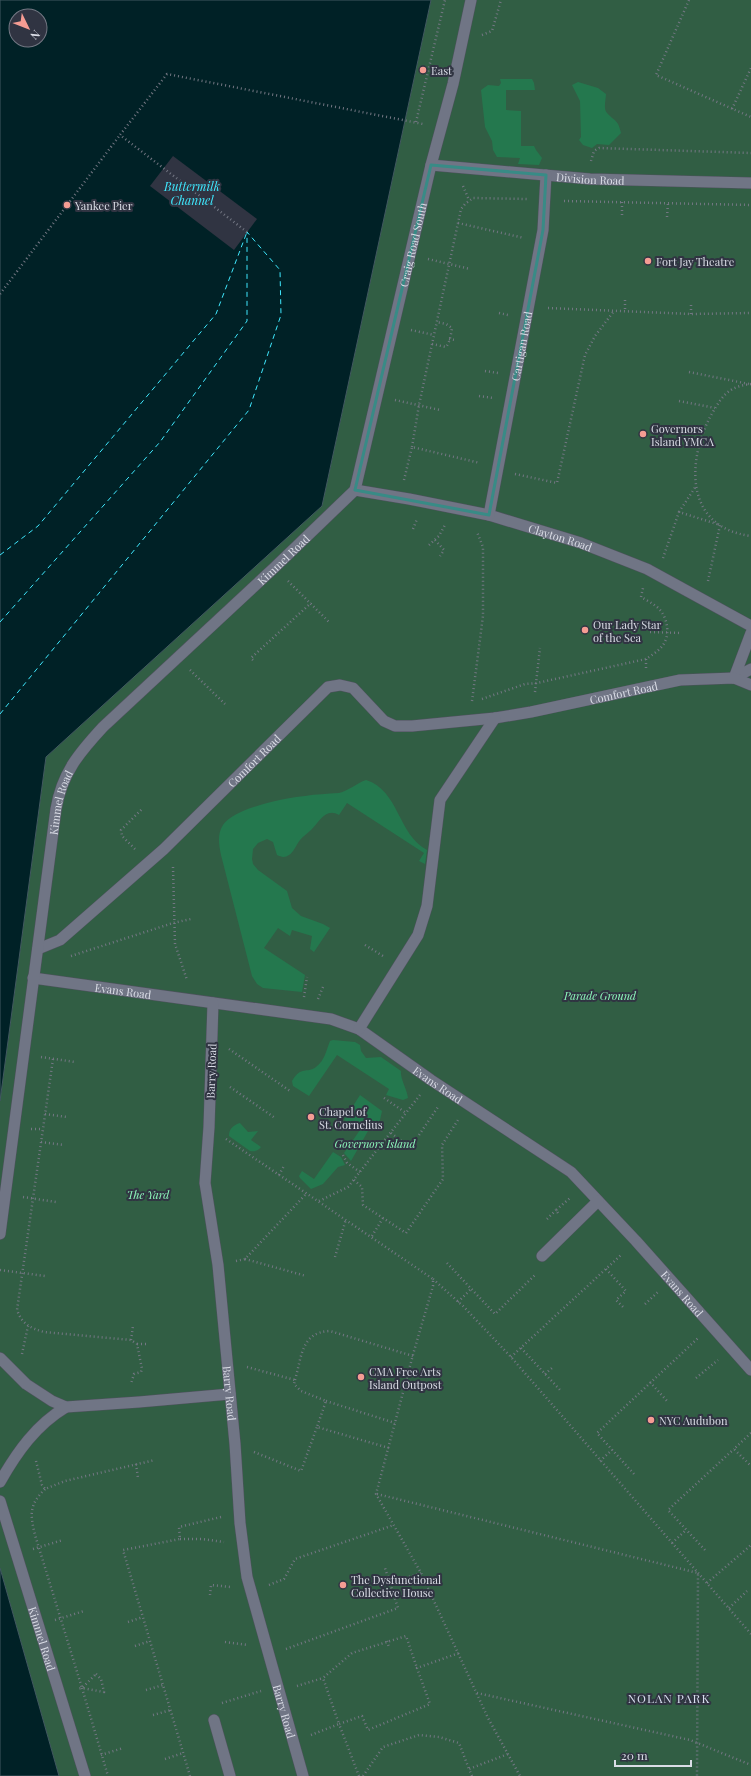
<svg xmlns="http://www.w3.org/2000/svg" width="751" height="1776" font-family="'Playfair Display',serif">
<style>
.green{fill:#315e44}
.forest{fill:#24784e}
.water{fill:#002126;stroke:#415960;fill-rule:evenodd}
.pier{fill:#303442}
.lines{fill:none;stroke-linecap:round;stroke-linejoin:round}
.ferry{stroke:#3fe7fd;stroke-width:1;stroke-dasharray:5 4;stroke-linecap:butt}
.pedestrian-casing{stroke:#4e525d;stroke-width:12}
.path{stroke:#737783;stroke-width:2.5;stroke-dasharray:1 3;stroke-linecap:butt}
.pedestrian{stroke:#707585;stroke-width:11}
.marked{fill:none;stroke:#388b86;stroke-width:3;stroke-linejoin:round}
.poi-dot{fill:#f59c93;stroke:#303442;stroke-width:1.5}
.labels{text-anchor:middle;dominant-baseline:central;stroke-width:4;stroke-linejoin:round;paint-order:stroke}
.poi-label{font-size:11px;fill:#dadde6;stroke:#303442;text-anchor:start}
.street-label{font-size:11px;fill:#dadde6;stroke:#303442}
.park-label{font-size:11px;font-style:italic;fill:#8efbbc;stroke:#303442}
.water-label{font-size:12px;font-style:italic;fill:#3fe7fd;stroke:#303442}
.neighbourhood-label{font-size:12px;letter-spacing:1px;fill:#d8deef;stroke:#303442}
</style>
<rect width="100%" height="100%" fill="#303442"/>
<path class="green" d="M 431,0 L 751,0 L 751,1776 L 59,1776 L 0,1568 L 0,1101 L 46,757 L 322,506 Z"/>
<path class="forest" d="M 500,79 L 532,79 L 534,83 L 535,90 L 506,90 L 506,110 L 521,111 L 521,146 L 534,146 L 536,150 L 542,158 L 539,165 L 518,164 L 520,158 L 497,157 L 493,150 L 492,141 L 485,127 L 481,90 L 488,85 L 499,86 L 501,83 Z
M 578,82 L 598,88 L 606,94 C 606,99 603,109 607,113 C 615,122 618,119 621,133 L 609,145 L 597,144 L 592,148 L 583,145 L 579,140 L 581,137 L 580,101 L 572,85 Z
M 366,780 C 399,790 398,835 427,850 L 425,864 L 419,861 L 424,853 L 347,803 L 339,815 C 326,807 319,822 311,830 C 308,833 303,836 300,840 C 296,845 294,852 289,855 C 285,858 281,857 277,855 L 273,842 L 267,839 L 258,843 L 253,849 L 252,859 L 253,864 L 258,870 L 287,891 L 292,908 L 301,916 L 323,924 L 330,928 L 314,952 L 310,949 L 312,936 L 292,930 L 290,936 L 278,928 L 264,948 L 305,975 L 302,992 L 263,988 L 257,984 L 252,976 L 221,855 C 219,845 217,834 223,825 C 234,808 285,798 305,796 C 316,794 327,794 339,793 C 348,791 357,783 366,780 Z
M 333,1040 L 355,1042 L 360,1045 L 361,1051 L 366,1058 L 381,1057 L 401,1071 C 400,1079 407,1089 408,1098 L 403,1100 L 386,1095 L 389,1089 L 337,1055 L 309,1096 L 293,1086 L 292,1081 C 302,1065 306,1074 316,1067 C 325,1060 326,1051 330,1041 Z
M 360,1095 L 382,1111 L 380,1120 L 368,1131 L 351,1161 L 344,1153 L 360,1130 L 344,1120 Z
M 240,1123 L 248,1132 L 258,1131 L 251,1140 L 261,1147 C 258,1151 254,1152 250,1151 L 229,1136 C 229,1129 233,1125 240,1123 Z
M 333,1152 L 341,1157 L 345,1165 L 338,1167 L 323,1184 L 311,1189 L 300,1178 L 299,1176 L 302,1171 L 314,1179 Z"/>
<path class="water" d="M 0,0 L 431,0 L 322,506 L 46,757 L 0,1101 ZM 16,16 L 40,16 L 40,40 L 16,40 Z
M 0,1568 L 59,1776 L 0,1776 Z"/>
<path class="pier" d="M 173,156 L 257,219 L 234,250 L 150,186 Z"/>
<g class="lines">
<path class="ferry" d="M 0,555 L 38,526 L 216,314 L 247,232
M 0,622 L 160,442 L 247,321 L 247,232
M 0,714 L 249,410 L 281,315 L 280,270 L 247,232"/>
<g class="pedestrian-casing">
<g id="pedestrian">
<path id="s1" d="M 431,165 L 590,179 L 751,183"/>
<path id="s2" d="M 355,490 L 431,165 L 453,84 L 471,0"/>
<path id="s3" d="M 355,490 L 409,499 L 489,515 L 581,543 L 647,569 L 751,626"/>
<path id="s4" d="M 489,515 L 543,230 L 546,175"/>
<path d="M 751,633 L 734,678 L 751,669"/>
<path id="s5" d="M 38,949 L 60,940 L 164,849 L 328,687 L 340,685 L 353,688 L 384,721 L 395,726 L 412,726 L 495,718 L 531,712 L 680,680 L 734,678 L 751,685"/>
<path id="s6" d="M 33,978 L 331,1019 L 359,1029 L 431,1080 L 571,1172 L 636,1241 L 751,1370"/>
<path id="s7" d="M 213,1003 L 209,1127 L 205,1183 L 218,1265 L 235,1444 L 240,1523 L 247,1577 L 303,1776"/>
<path d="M 359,1029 L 418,935 L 427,906 L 440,800 L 495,718"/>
<path id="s8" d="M 0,1234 L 56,809 C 62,773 79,753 103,727 L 275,567 L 355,490"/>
<path d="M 542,1256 L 598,1201"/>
<path d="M 0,1358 L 26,1384 L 52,1401 L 66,1407 L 139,1402 L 230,1394"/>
<path d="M 0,1482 C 17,1452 36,1425 66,1407"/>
<path id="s9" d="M 0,1501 L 85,1776"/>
<path d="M 214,1720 L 230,1776"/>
</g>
</g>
<path class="path" d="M 689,0 L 656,75 L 751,117
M 482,35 L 492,31 L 501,0
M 732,109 L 751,68
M 416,122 L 445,0
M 591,161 L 594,151 L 599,148 L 751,153
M 463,186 L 469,200
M 564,201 L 751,205
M 622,215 L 622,202
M 667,217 L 668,203
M 458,223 L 524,238
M 247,232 L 120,135 L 167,74 L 423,124
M 428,259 L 470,269
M 0,294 L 120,135
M 625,300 L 625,311
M 548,308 L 691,314 L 751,313
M 499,313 L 508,315
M 691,314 L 691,303
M 411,330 L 434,335
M 449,339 L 455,340
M 432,344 L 446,347 C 450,342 451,334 452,328 L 446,324 L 436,322
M 485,371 L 498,373
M 689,372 L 749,384
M 751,384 C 744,385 737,386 731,390 C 721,396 714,410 709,419 C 686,466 687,528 751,536
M 479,396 L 493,398
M 395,400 L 440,410
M 679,401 L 715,408
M 690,442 L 699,444
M 412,447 L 419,405 L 461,209 L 465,204 L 473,198 L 527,199
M 515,474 L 557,483 L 585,355 L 595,336 L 614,311
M 404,480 L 412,447 L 480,463
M 679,512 L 696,486
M 413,529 L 417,519
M 435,540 L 444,550 L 440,556
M 429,545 L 439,536 L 445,525
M 663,558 L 679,512 L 720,525 L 708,581
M 288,581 L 330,623
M 650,632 L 682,633
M 646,659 L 646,669
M 253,660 L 251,658 L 311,603
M 190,670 L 225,704
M 535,692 L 540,648
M 482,699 L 525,684 L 537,683 L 646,659 C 652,655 659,651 663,645 C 671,634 667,615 657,607 C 652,603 646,600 641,597 L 643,588
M 472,701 L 483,616 L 483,547 L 477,532
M 135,849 L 122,836 L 121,830 L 143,808
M 173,867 L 175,944 L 187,980
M 365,945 L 383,956
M 71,956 L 173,923 L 191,919
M 304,997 L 307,977
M 318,999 L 323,987
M 229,1049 L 290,1091
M 41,1057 L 75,1062
M 53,1059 L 17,1310 C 22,1324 30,1328 44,1332 L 131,1340 L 137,1344 L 142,1369 L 141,1372 L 134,1374 L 131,1384
M 230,1087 L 275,1118
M 384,1098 L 406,1113
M 45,1114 L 67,1117
M 31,1129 L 42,1129
M 391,1133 L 404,1143
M 419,1135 L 438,1107
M 226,1139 L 433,1279 L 433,1286 L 414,1351 L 376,1494 L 421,1573 L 488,1718 L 520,1776
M 41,1142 L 64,1145
M 343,1155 L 347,1163 L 360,1172
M 279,1175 L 284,1166
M 354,1180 L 362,1187 L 363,1205 L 406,1233 L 443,1179 L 442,1145 L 458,1120
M 23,1197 L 56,1202
M 319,1201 L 348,1187 L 420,1095
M 558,1213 L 556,1210 L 570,1198
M 547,1219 L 556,1210
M 372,1236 L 383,1218
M 335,1257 L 346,1219
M 245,1259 L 306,1276
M 236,1261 L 245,1259 L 306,1194
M 447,1263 L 495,1314 L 536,1274
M 606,1269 L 626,1291 L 616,1300 L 624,1308
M 0,1270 L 45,1276
M 433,1279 L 463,1306 L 511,1357 L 751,1634
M 458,1302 L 471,1289
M 645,1304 L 658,1292
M 131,1340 L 133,1326
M 137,1344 L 147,1344
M 521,1348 L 561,1391
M 22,1354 L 28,1326
M 511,1357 L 622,1254
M 247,1367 L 295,1380 L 294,1384 L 301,1391 L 326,1401 L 317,1427 L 389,1448
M 545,1374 L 552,1368
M 696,1378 L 718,1360
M 295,1380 C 302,1356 301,1332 330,1331 L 413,1356
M 650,1382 L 667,1401
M 395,1386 L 404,1388
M 326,1401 L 395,1423
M 751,1433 L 734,1449 L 750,1465 L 751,1464
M 254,1452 L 301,1471 L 317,1427
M 36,1461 L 42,1485 L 45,1489 L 65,1481 L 155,1460
M 600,1461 L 612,1450
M 136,1464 L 138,1478
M 634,1474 L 597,1433 L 698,1338
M 45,1489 C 29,1505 30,1514 35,1535 L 82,1688 L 77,1689
M 377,1494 L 698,1573 L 697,1776
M 180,1539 L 202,1539 L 224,1542
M 672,1543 L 686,1530
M 33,1549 L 63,1540
M 705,1550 L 668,1510 L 734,1449
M 390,1583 L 421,1573
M 707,1583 L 751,1545
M 269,1585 L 284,1579 L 295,1559 L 394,1525
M 210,1595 L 211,1585 L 231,1587
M 729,1608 L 747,1591
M 55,1620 L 84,1611
M 128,1622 L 143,1617
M 387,1641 L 389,1647
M 225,1642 L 248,1645
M 135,1646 L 150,1641
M 286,1649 L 398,1608 L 385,1568
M 96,1674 L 101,1679 L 104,1692 L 82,1688 Z
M 297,1686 L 323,1678
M 82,1688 L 108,1776
M 146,1690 L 163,1685
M 477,1693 L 690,1740 L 751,1765
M 222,1703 L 261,1691
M 153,1715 L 171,1710
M 311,1735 L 339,1724 L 323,1678 L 352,1653 L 406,1636 L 417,1668
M 101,1755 L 123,1748
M 165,1759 L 183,1753
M 190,1776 L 123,1550 L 180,1539 L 179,1527 L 221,1517
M 359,1776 L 339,1724 L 362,1716 L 368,1730 L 430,1704 L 417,1668 L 459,1653
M 363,1776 L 383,1747 L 419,1735 L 439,1737 L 459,1743 L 469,1769
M 472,1776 L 469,1769 L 508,1754"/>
<use href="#pedestrian" class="pedestrian"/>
</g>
<path class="marked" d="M 431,165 L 546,175 L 543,230 L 489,515 L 355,490 Z"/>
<g class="poi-dot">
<circle cx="423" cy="70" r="4"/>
<circle cx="67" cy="205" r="4"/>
<circle cx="648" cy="261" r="4"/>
<circle cx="643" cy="434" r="4"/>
<circle cx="585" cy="630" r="4"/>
<circle cx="311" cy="1117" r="4"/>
<circle cx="361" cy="1377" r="4"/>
<circle cx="651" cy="1420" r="4"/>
<circle cx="343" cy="1585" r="4"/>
</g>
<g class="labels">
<g class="poi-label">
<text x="431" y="70">East</text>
<text x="75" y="205">Yankee Pier</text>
<text x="656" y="261">Fort Jay Theatre</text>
<text x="651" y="428">Governors<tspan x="651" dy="13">Island YMCA</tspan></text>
<text x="593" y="624">Our Lady Star<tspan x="593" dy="13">of the Sea</tspan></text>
<text x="319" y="1111">Chapel of<tspan x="319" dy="13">St. Cornelius</tspan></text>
<text x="369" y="1371">CMA Free Arts<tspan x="369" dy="13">Island Outpost</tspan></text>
<text x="659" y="1420">NYC Audubon</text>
<text x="351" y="1579">The Dysfunctional<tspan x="351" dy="13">Collective House</tspan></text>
</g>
<g class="street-label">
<text stroke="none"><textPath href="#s1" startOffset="160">Division Road</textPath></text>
<text stroke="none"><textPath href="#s2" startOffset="252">Craig Road South</textPath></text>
<text stroke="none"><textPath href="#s4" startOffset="172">Cartigan Road</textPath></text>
<text stroke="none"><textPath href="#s3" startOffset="211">Clayton Road</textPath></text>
<text stroke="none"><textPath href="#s8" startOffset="771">Kimmel Road</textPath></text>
<text stroke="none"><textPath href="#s5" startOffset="707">Comfort Road</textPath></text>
<text stroke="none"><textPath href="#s5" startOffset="288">Comfort Road</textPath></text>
<text stroke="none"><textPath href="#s8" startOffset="436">Kimmel Road</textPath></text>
<text stroke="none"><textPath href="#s6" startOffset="91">Evans Road</textPath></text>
<text transform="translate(211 1071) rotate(-88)">Barry Road</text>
<text stroke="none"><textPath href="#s6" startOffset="427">Evans Road</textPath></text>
<text stroke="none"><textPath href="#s6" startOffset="751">Evans Road</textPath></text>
<text stroke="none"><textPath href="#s7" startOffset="392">Barry Road</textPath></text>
<text stroke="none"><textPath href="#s9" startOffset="144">Kimmel Road</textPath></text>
<text stroke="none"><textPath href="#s7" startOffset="716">Barry Road</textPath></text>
</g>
<g class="park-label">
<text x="600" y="995">Parade Ground</text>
<text x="375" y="1143">Governors Island</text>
<text x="148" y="1194">The Yard</text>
</g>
<g class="water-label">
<text x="192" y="186">Buttermilk<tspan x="192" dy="14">Channel</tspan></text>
</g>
<g class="neighbourhood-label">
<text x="669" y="1698">NOLAN PARK</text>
</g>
</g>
<g transform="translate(28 28) rotate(133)"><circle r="19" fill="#303442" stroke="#747884"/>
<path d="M0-3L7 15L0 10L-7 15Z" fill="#f59c93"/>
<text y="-6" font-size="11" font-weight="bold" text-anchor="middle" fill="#dadde6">N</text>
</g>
<path d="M615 1760v6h76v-6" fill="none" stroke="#dadde6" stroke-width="2"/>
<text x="621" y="1760" font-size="12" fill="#dadde6" stroke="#303442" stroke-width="3" paint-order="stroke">20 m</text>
</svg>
